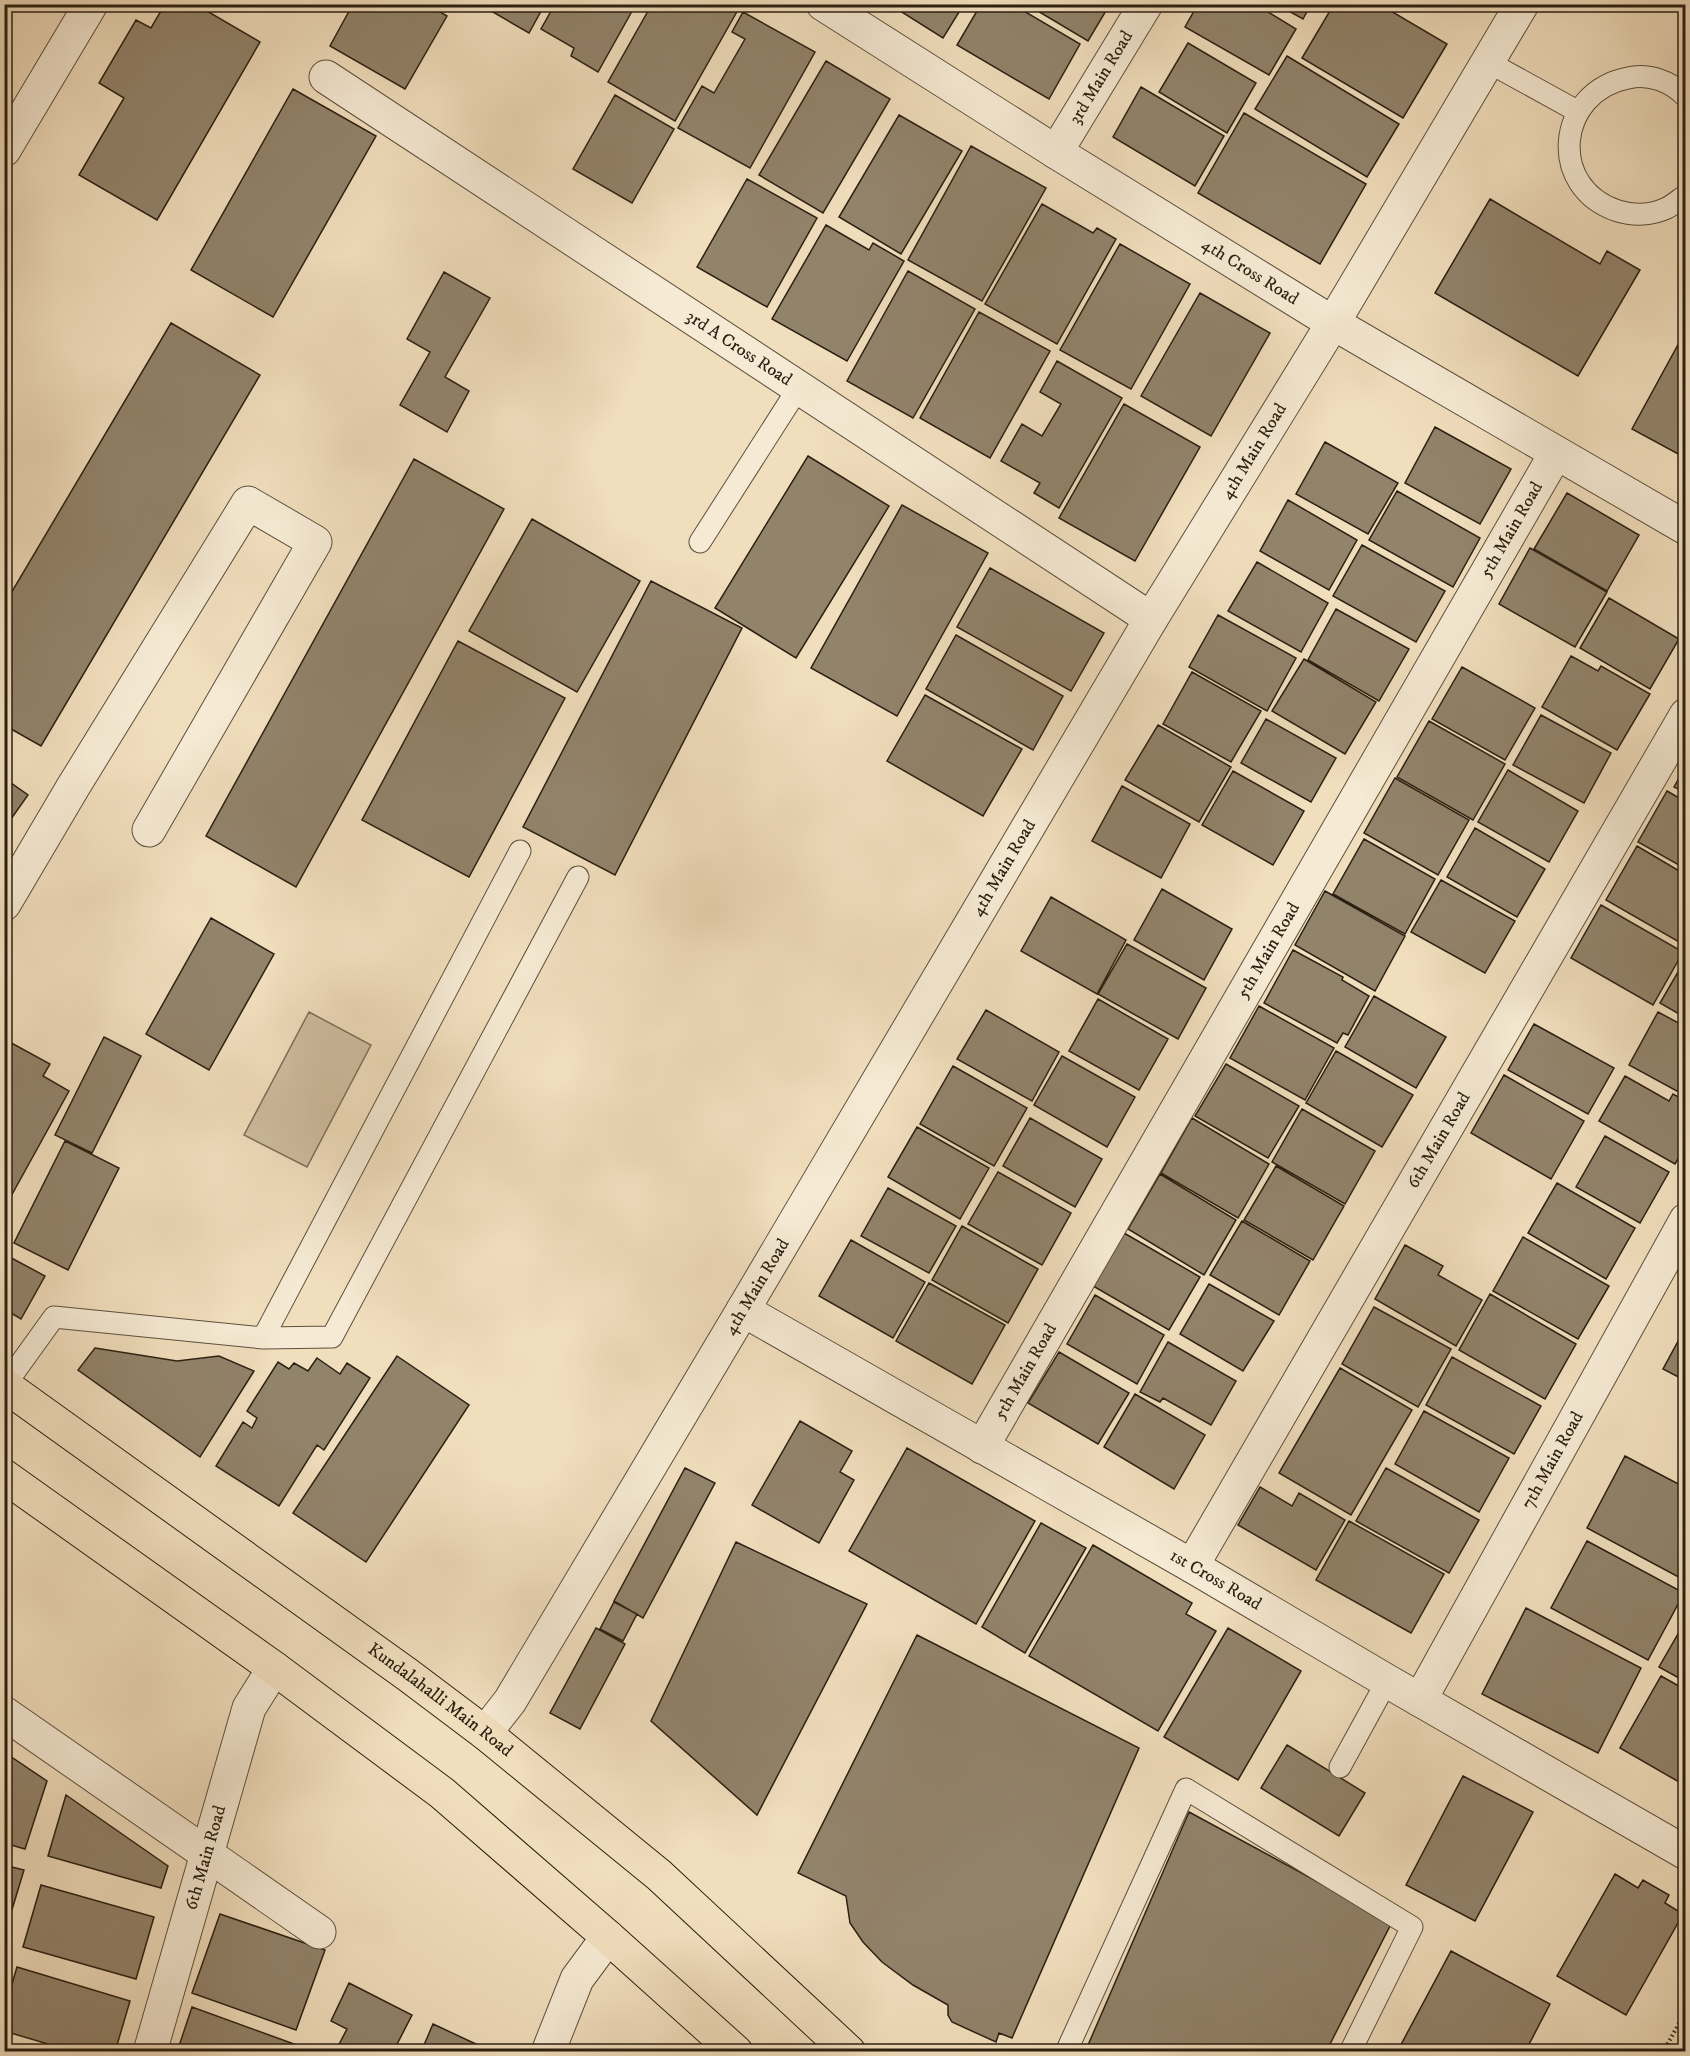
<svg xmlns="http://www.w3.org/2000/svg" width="1690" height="2056" font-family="'IM FELL DW Pica',serif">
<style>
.green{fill:#cfbea0;stroke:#7d6f59;stroke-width:1.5}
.building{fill:#92836b;stroke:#2b2012;stroke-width:1.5}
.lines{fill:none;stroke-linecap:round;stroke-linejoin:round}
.service-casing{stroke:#5c503d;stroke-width:23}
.minor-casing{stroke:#5c503d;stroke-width:35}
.tertiary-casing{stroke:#5c503d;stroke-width:35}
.primary-casing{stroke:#2b2012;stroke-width:35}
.path{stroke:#2b2012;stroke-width:4;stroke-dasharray:1.5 3;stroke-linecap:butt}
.service{stroke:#f6ead4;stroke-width:21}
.minor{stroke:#f6ead4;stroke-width:33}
.tertiary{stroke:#f6ead4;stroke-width:33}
.primary{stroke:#f1debd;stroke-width:33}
.labels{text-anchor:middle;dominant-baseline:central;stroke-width:4.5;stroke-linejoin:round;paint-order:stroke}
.street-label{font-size:18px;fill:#2b2012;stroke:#f6ead4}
</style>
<rect width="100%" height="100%" fill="#f1debd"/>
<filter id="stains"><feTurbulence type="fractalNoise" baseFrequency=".00333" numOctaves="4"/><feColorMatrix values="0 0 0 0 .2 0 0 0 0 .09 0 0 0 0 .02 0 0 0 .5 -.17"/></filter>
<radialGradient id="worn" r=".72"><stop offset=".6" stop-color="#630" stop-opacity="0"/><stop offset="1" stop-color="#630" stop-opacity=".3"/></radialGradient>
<path class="green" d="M 309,1012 L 371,1045 L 307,1167 L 244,1135 Z"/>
<path class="building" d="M 165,4 L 195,4 L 260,42 L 157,220 L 79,175 L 124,98 L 99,83 L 136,20 L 151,28 Z
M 353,4 L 427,4 L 447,16 L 405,89 L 330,46 Z
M 479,4 L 545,4 L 529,33 Z
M 555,4 L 636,4 L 598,72 L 571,56 L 574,48 L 541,29 Z
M 652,4 L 733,4 L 739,8 L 675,121 L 608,82 Z
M 889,4 L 964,4 L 943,38 Z
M 981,4 L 1012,4 L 1080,44 L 1049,99 L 957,45 Z
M 1026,4 L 1110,4 L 1088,41 Z
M 1198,4 L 1255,4 L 1296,29 L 1269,75 L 1185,27 Z
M 1276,4 L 1311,4 L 1303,19 Z
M 1334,4 L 1379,4 L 1447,44 L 1403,118 L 1302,58 Z
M 743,12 L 815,52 L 750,168 L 678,128 L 702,86 L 714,93 L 745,39 L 732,32 Z
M 1188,43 L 1256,83 L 1227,133 L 1159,92 Z
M 1287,56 L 1399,124 L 1367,177 L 1255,109 Z
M 826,61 L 890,99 L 823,213 L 759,175 Z
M 1141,87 L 1224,136 L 1195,186 L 1113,137 Z
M 293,89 L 376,136 L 273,317 L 191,270 Z
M 615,95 L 674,129 L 632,203 L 573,169 Z
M 1244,113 L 1366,184 L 1320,264 L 1198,193 Z
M 899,115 L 962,151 L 901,254 L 839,217 Z
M 971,146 L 1046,188 L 982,301 L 908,260 Z
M 747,179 L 817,218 L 767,307 L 697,267 Z
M 1490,199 L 1600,264 L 1607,251 L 1640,270 L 1578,376 L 1435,293 Z
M 1042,204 L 1093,233 L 1097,228 L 1116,239 L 1057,344 L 985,304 Z
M 826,225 L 869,250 L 873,243 L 904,261 L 847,361 L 772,319 Z
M 1120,244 L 1190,284 L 1131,389 L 1060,350 Z
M 908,271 L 975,309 L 913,418 L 847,381 Z
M 444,272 L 490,298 L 445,377 L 469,391 L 447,432 L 400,405 L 430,352 L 407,339 Z
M 1200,293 L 1270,333 L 1211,436 L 1141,396 Z
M 979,312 L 1050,351 L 990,458 L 920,418 Z
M 171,323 L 260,375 L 41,746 L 4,725 L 4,605 Z
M 1686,330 L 1686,450 L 1683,449 L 1680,455 L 1632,429 Z
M 1057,361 L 1122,398 L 1059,508 L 1034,493 L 1040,483 L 1001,461 L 1022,424 L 1042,436 L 1061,404 L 1040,392 Z
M 1124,404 L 1200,447 L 1135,561 L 1059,518 Z
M 1435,427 L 1511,469 L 1480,524 L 1405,483 Z
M 1325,442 L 1398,483 L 1368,534 L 1296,494 Z
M 808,456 L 889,506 L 796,658 L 715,608 Z
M 414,459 L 504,509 L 296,887 L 206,836 Z
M 1397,491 L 1480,538 L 1453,587 L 1369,540 Z
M 1567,493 L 1639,535 L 1607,591 L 1534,549 Z
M 1288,500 L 1357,540 L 1329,590 L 1260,551 Z
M 902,505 L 988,553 L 897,716 L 811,668 Z
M 532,519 L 640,581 L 577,692 L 469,631 Z
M 1362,545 L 1445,591 L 1416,642 L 1333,596 Z
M 1530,548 L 1607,592 L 1575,647 L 1499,604 Z
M 1257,562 L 1328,603 L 1301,652 L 1228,611 Z
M 990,568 L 1104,633 L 1071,691 L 957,627 Z
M 651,581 L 742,628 L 615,875 L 523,827 Z
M 1609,598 L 1679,639 L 1650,689 L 1580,648 Z
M 1336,609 L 1409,649 L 1379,701 L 1308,660 Z
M 1218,615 L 1296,658 L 1267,711 L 1189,667 Z
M 956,635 L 1063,696 L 1033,750 L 926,689 Z
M 458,641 L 565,698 L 469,877 L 362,820 Z
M 1571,656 L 1598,671 L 1601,666 L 1650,694 L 1617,750 L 1542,707 Z
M 1304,659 L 1376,702 L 1345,754 L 1272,711 Z
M 1462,667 L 1535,708 L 1505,760 L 1432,719 Z
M 1192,672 L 1261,711 L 1231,762 L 1163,724 Z
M 925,695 L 1022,749 L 983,816 L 887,761 Z
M 1541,715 L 1611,753 L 1584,803 L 1513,765 Z
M 1266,719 L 1336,758 L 1311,802 L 1241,763 Z
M 1429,721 L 1505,764 L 1473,820 L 1397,777 Z
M 1158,725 L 1231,767 L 1199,822 L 1125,780 Z
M 1686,766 L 1686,793 L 1674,787 Z
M 1508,770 L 1578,811 L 1549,862 L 1478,822 Z
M 1233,771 L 1304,811 L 1273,865 L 1202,825 Z
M 4,778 L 28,795 L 4,829 Z
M 1395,778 L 1469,820 L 1438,875 L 1364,833 Z
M 1122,786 L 1190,824 L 1161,878 L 1092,841 Z
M 1667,791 L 1686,802 L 1686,869 L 1638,842 Z
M 1475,828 L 1545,869 L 1517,917 L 1447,877 Z
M 1364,839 L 1435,879 L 1405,934 L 1333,894 Z
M 1637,846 L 1686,875 L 1686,946 L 1606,900 Z
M 1441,880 L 1515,921 L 1485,973 L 1411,932 Z
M 1162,889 L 1232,929 L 1204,980 L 1134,940 Z
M 1325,891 L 1405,936 L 1375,991 L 1295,945 Z
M 1051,897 L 1126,940 L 1097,994 L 1021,951 Z
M 1601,905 L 1683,952 L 1653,1005 L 1571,958 Z
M 211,918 L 274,954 L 209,1070 L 146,1034 Z
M 1127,944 L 1206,988 L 1178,1039 L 1098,994 Z
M 1293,950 L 1343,977 L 1342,980 L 1369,996 L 1348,1035 L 1343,1033 L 1337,1043 L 1264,1003 Z
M 1686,966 L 1686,1018 L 1660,1003 L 1678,972 L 1681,973 Z
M 1374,996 L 1446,1037 L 1416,1088 L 1345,1047 Z
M 1098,999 L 1168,1039 L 1139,1090 L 1069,1051 Z
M 1259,1006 L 1334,1048 L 1305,1100 L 1230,1058 Z
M 986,1010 L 1059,1052 L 1032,1101 L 957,1059 Z
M 1658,1012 L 1686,1027 L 1686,1096 L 1629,1065 Z
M 1534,1024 L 1614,1068 L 1588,1114 L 1508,1070 Z
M 104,1037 L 141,1056 L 92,1153 L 55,1135 Z
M 4,1039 L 50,1064 L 43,1076 L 69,1091 L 4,1209 Z
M 1336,1051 L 1413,1095 L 1382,1147 L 1306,1103 Z
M 1062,1056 L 1135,1097 L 1107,1147 L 1034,1105 Z
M 1226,1064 L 1299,1106 L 1268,1158 L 1195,1116 Z
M 953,1066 L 1027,1108 L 994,1166 L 920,1124 Z
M 1504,1075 L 1584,1121 L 1551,1179 L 1471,1133 Z
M 1625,1076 L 1669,1101 L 1673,1094 L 1686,1101 L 1686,1145 L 1675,1164 L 1599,1121 Z
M 1302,1109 L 1375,1151 L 1345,1204 L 1272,1162 Z
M 1030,1118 L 1102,1159 L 1075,1207 L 1003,1166 Z
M 1192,1118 L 1269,1164 L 1238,1218 L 1161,1173 Z
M 917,1127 L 989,1168 L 960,1219 L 888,1177 Z
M 1605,1136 L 1669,1172 L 1640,1223 L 1576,1187 Z
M 65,1141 L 119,1168 L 68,1270 L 14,1243 Z
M 1276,1166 L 1344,1206 L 1313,1260 L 1244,1220 Z
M 998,1172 L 1071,1213 L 1042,1265 L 968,1224 Z
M 1160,1174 L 1236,1220 L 1204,1275 L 1128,1229 Z
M 1557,1183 L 1635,1228 L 1606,1279 L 1528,1233 Z
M 888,1188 L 956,1226 L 929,1273 L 861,1236 Z
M 1242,1221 L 1310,1261 L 1279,1315 L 1210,1275 Z
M 962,1226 L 1038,1269 L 1008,1323 L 932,1280 Z
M 1124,1233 L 1200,1277 L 1169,1330 L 1093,1286 Z
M 1523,1237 L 1609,1286 L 1578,1339 L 1493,1291 Z
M 851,1240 L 925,1282 L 893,1338 L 819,1296 Z
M 1405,1245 L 1443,1266 L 1438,1275 L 1482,1300 L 1456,1346 L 1375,1299 Z
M 4,1254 L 45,1276 L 21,1319 L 4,1309 Z
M 929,1283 L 1005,1325 L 972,1384 L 896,1341 Z
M 1209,1284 L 1274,1321 L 1243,1371 L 1180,1334 Z
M 1490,1294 L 1576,1344 L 1545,1399 L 1459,1350 Z
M 1095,1295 L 1164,1335 L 1137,1384 L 1067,1344 Z
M 1374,1307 L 1451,1349 L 1418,1407 L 1342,1364 Z
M 1682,1334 L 1686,1336 L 1686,1381 L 1663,1369 Z
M 1168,1342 L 1236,1381 L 1211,1425 L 1163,1398 L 1160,1402 L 1140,1392 Z
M 95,1348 L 177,1361 L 219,1356 L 254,1371 L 200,1457 L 78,1370 Z
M 1059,1352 L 1129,1393 L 1098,1444 L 1028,1403 Z
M 397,1356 L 469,1405 L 366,1562 L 293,1513 Z
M 1452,1357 L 1541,1406 L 1514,1454 L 1426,1405 Z
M 317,1358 L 340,1374 L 347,1363 L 370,1378 L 324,1450 L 317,1445 L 279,1506 L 216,1466 L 243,1422 L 252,1428 L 257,1418 L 247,1411 L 278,1362 L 289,1369 L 294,1363 L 308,1371 Z
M 1340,1368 L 1412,1410 L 1351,1515 L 1279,1473 Z
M 1135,1394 L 1205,1435 L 1174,1489 L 1104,1447 Z
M 1424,1411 L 1509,1458 L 1479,1512 L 1395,1464 Z
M 800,1421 L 852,1451 L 840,1472 L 854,1480 L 819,1543 L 752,1505 Z
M 907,1448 L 1035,1521 L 976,1624 L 849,1551 Z
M 1625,1456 L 1686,1488 L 1686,1581 L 1587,1528 Z
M 685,1468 L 715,1483 L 643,1618 L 614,1601 Z
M 1386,1468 L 1479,1520 L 1449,1573 L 1356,1521 Z
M 1260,1487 L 1292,1506 L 1299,1493 L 1345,1520 L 1316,1570 L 1238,1525 Z
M 1349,1521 L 1444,1574 L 1411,1633 L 1316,1580 Z
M 1041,1523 L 1086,1548 L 1025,1653 L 982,1627 Z
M 1587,1541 L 1684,1593 L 1648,1660 L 1551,1608 Z
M 736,1542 L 867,1604 L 757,1815 L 651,1721 Z
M 1093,1545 L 1192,1603 L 1186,1614 L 1216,1631 L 1158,1731 L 1029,1656 Z
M 614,1602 L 637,1614 L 623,1641 L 600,1629 Z
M 1526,1608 L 1641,1668 L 1598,1753 L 1482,1694 Z
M 1686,1620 L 1686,1682 L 1659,1667 Z
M 596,1628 L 625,1644 L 580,1729 L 550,1713 Z
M 1228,1628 L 1301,1671 L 1238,1780 L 1164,1737 Z
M 917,1635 L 1139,1748 L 1012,2038 L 999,2033 L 996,2042 L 952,2022 L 948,2015 L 948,2005 L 913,1985 L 882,1962 L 863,1942 L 850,1923 L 846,1896 L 798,1873 Z
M 1661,1676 L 1686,1690 L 1686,1786 L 1620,1748 Z
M 1287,1745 L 1365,1793 L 1339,1836 L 1261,1788 Z
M 4,1752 L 47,1781 L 25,1849 L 4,1843 Z
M 1463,1776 L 1533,1812 L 1475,1921 L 1406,1885 Z
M 66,1795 L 168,1866 L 161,1888 L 48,1856 Z
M 1189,1812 L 1392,1922 L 1326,2052 L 1085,2052 Z
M 4,1865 L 24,1870 L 4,1936 Z
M 1615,1874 L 1638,1888 L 1643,1880 L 1669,1895 L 1665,1903 L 1683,1914 L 1626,2015 L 1557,1976 Z
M 41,1885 L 154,1917 L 136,1979 L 23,1947 Z
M 220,1914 L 325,1950 L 296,2030 L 192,1993 Z
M 1451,1951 L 1550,2004 L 1525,2052 L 1397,2052 Z
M 17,1967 L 130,2001 L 115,2052 L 75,2052 L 4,2031 L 4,2011 Z
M 349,1983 L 412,2015 L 393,2052 L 335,2052 L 347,2029 L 331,2021 Z
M 192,2007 L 316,2052 L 177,2052 Z
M 433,2024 L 493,2052 L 421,2052 Z"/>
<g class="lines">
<g class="service-casing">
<path id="service" d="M 1488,62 L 1577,111
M 1686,97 C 1671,81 1648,73 1628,78 C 1556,92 1547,188 1618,211 C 1634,216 1652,215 1667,208 C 1673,205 1680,199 1686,195
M 700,542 L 799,387
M 263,1338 L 520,851
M 5,1385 L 54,1317 L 263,1338 L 332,1337 L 578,877
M 1340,1767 L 1387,1681
M 1066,2052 L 1186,1789 L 1412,1927 L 1350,2052"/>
</g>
<g class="minor-casing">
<g id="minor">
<path id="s1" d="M 823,4 L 1056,152 L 1333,323 L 1686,528"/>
<path id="s2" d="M 326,77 L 1151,619"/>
<path d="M 4,150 L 91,4"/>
<path id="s3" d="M 1056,152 L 1146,4"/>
<path d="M 4,904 L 73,787 L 248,503 L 315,542 L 149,830"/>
<path id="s4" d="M 743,1310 L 1151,619 L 1333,323 L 1522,4"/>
<path id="s5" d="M 982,1447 L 1556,453"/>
<path id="s6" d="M 1192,1566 L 1686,715"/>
<path id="s7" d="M 1420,1700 L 1686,1220"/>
<path d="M 4,1713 L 319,1932"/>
<path id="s8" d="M 150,2052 L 249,1708 L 274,1668"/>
<path d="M 548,2052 L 577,1979 L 608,1937"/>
</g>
</g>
<g class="tertiary-casing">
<g id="tertiary">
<path id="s9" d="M 485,1733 L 510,1701 L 743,1310 L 1192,1566 L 1387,1681 L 1686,1853"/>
</g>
</g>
<g class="primary-casing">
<g id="primary">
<path id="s10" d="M 4,1385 L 408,1675 L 485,1733 L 659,1875 L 849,2052"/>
<path d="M 4,1476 L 274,1668 L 442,1793 L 608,1937 L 736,2052"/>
</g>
</g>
<path class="path" d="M 1663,2052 L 1686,2011"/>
<use href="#service" class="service"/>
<use href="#minor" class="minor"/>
<use href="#tertiary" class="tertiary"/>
<use href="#primary" class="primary"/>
</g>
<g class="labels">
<g class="street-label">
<text stroke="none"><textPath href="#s3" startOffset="87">3rd Main Road</textPath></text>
<text stroke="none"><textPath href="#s1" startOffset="504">4th Cross Road</textPath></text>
<text stroke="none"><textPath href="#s2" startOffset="494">3rd A Cross Road</textPath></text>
<text stroke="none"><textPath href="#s4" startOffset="999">4th Main Road</textPath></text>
<text stroke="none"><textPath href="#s5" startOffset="1059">5th Main Road</textPath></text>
<text stroke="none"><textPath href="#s4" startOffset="513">4th Main Road</textPath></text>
<text stroke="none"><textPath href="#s5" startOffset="573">5th Main Road</textPath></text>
<text stroke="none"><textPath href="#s6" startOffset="492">6th Main Road</textPath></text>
<text transform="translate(757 1287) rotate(-59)">4th Main Road</text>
<text stroke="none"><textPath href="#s5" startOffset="87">5th Main Road</textPath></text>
<text stroke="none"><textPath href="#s7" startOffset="274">7th Main Road</textPath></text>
<text stroke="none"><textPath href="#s9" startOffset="1040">1st Cross Road</textPath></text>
<text stroke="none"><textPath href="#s10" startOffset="538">Kundalahalli Main Road</textPath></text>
<text stroke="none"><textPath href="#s8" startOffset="202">6th Main Road</textPath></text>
</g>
</g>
<rect width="1690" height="2056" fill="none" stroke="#f1debd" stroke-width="24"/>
<rect x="6" y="6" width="1678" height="2044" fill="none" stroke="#2b2012" stroke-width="3"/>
<rect x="12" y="12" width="1666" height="2032" fill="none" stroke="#2b2012" stroke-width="1.5"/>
<rect width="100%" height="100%" filter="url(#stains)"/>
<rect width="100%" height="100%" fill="url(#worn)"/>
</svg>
